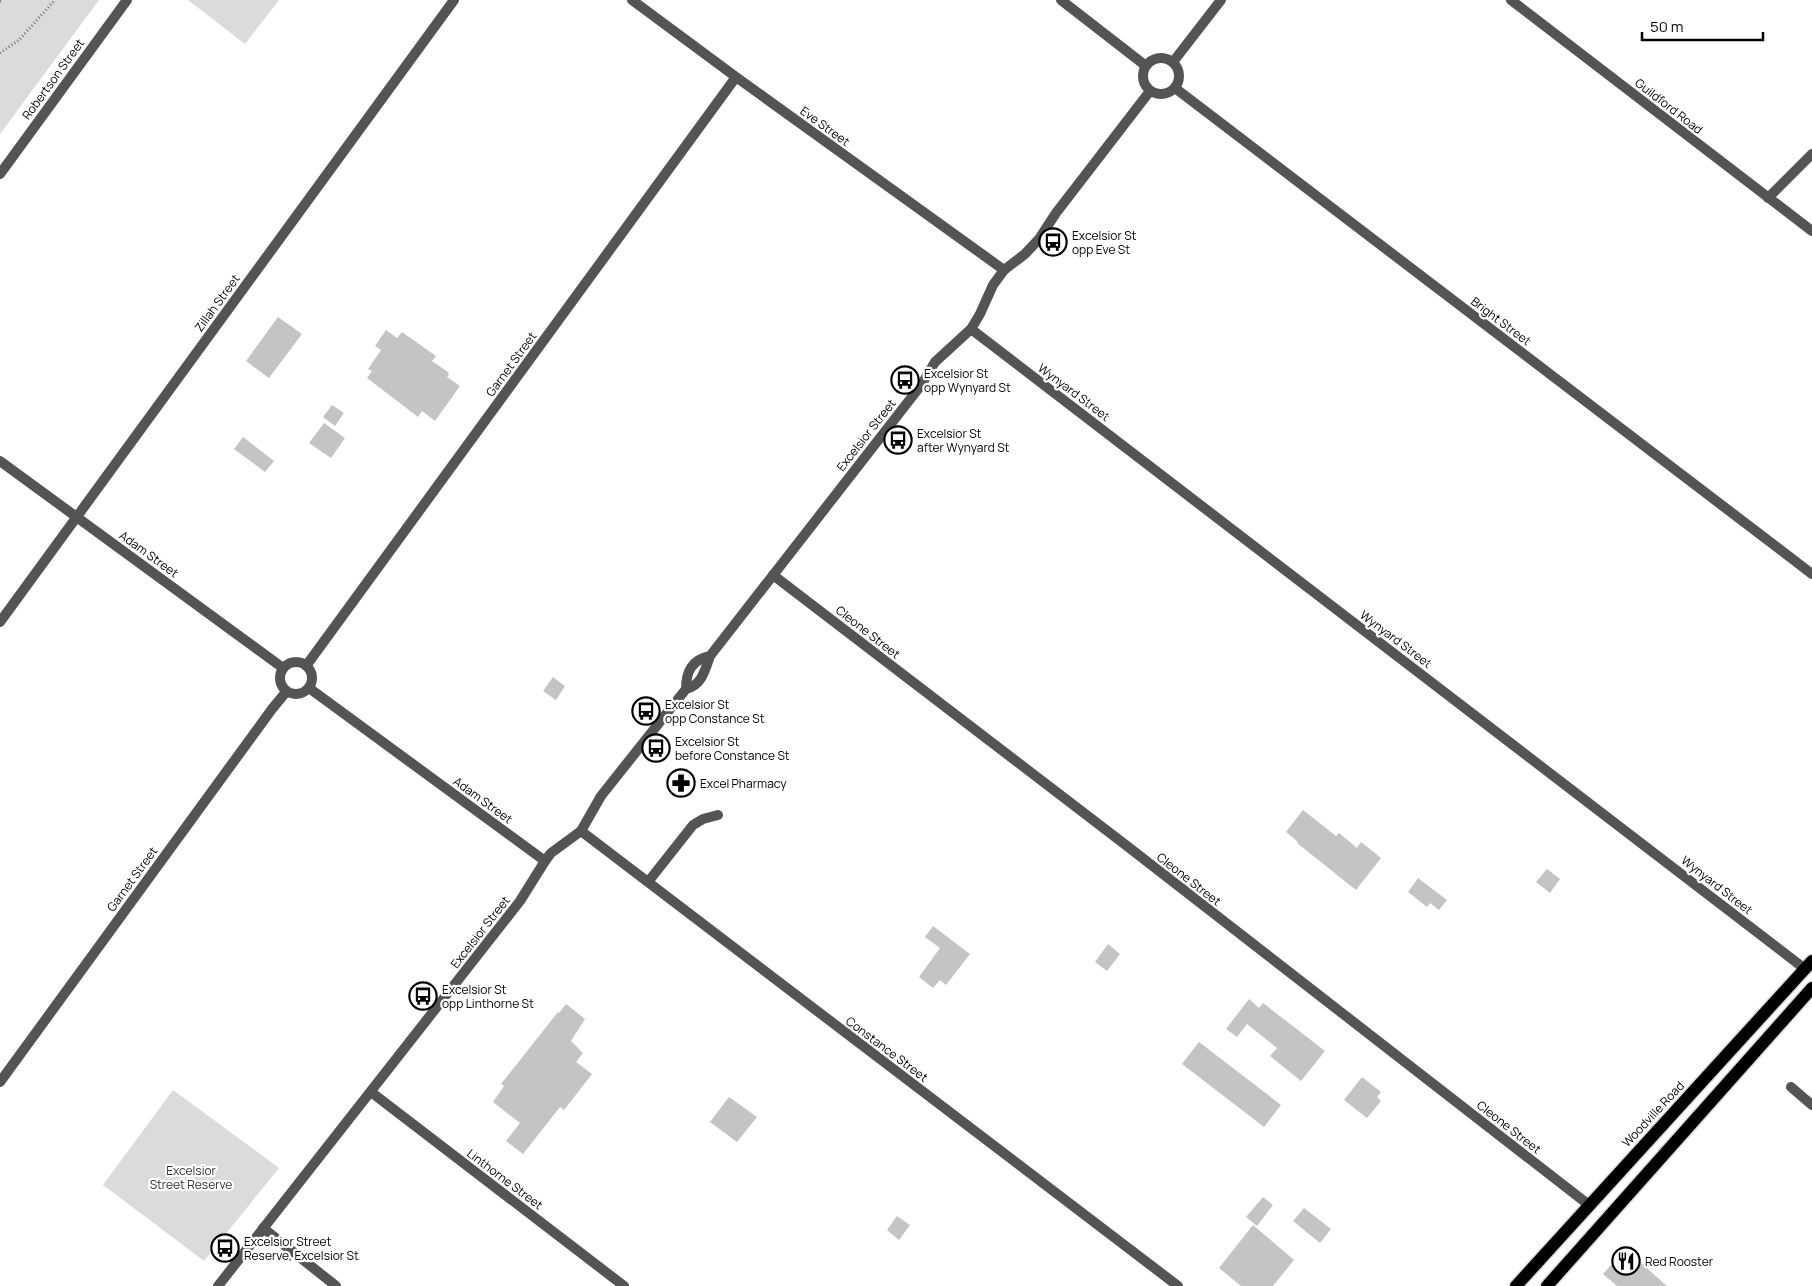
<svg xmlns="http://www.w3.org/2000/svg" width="1812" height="1286" font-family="Manrope,sans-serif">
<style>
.green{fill:#dbdbdb}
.building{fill:#c4c4c4}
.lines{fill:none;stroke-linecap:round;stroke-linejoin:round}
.primary-casing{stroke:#dbdbdb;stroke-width:15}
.path{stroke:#767676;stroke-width:3;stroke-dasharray:1 2.5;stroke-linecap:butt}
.minor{stroke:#545454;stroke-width:10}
.tertiary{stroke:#545454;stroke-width:10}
.primary{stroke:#000;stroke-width:12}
.labels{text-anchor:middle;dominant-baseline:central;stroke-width:4.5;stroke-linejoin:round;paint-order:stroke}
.street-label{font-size:12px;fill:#000;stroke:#fff}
.poi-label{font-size:12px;fill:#000;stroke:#fff;text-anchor:start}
.park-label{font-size:12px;fill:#323232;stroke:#fff}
</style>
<rect width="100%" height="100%" fill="#fff"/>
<path class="green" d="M 0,0 L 99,0 L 0,134 Z
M 188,0 L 279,0 L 245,44 Z
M 173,1090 L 279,1168 L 204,1261 L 103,1185 Z"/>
<path class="building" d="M 278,317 L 302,334 L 269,378 L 246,361 Z
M 386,330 L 397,338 L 402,332 L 436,356 L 432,361 L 448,372 L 449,375 L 447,377 L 460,386 L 435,421 L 422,411 L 418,417 L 367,378 L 372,371 L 368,369 L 381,350 L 375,346 Z
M 332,405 L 344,413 L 335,426 L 323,417 Z
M 324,423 L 345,438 L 331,458 L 309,443 Z
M 243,437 L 274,461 L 265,472 L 234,449 Z
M 553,677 L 565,686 L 556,700 L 543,691 Z
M 1303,810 L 1336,836 L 1339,833 L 1357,848 L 1361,842 L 1381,858 L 1356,890 L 1297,843 L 1298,842 L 1286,832 Z
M 1547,869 L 1560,879 L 1550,893 L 1536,882 Z
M 1418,878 L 1447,900 L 1439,910 L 1430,903 L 1427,907 L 1408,892 Z
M 933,926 L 970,954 L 946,985 L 940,980 L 933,988 L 919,977 L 940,948 L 925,937 Z
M 1108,944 L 1120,954 L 1107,971 L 1095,962 Z
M 1249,999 L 1259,1008 L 1263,1003 L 1325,1051 L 1301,1081 L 1270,1056 L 1277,1048 L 1247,1024 L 1237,1037 L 1226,1029 Z
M 566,1004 L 585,1019 L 571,1041 L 583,1053 L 576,1062 L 592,1074 L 564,1110 L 560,1107 L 523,1154 L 506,1141 L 520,1123 L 493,1102 L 504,1086 L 501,1084 L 558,1012 L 559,1013 Z
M 1199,1042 L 1281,1105 L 1264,1127 L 1182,1064 Z
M 1362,1077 L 1381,1092 L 1377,1097 L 1381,1101 L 1367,1118 L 1344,1100 Z
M 729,1097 L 757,1117 L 737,1142 L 710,1122 Z
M 1263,1197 L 1273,1205 L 1257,1226 L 1246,1217 Z
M 1304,1208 L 1331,1229 L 1320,1243 L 1293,1221 Z
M 897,1216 L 910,1225 L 899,1240 L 887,1230 Z
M 1253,1225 L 1294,1260 L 1273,1286 L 1241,1286 L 1219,1268 Z
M 1625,1249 L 1667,1286 L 1617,1286 L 1603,1274 Z"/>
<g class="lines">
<g class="primary-casing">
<path id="primary" d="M 1516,1286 L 1812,961
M 1547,1286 L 1812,988"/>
</g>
<path class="path" d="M 0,1 L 3,0
M 0,53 L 19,40 L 55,0"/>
<path class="minor" d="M 632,0 L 736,77 L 1004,270
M 1061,0 L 1146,66
M 1175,88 L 1812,574
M 0,174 L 127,0
M 1768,198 L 1812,154
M 971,329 L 1805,969
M 0,461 L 283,668
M 773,575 L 1127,846 L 1589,1205
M 0,622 L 454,0
M280 678a16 16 0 1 1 32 0a16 16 0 1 1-32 0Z
M 306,666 L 736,77
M 309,688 L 545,861
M 581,831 L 1178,1286
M 648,882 L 693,825 L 703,819 L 718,815
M 0,1082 L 272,709 L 286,692
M 1791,1087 L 1812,1105
M 371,1092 L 624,1286
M 263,1228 L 336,1286"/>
<path class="tertiary" d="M 1511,0 L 1812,231
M1143 76a18 18 0 1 1 36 0a18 18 0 1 1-36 0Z
M 1173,62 L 1221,0
M 686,689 C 702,685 705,670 710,656 L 922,384 L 935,362 L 971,329 L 980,314 L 993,285 L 1004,270 L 1025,254 L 1039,239 L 1056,213 L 1150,91
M 218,1286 L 520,901 L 545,861 L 551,853 L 581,831 L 601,796 L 686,689 C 686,671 692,660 710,656"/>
<use href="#primary" class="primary"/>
</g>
<defs>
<g id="bus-ring" transform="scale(1.4375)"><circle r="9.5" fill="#fff" stroke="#000" stroke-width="1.5"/><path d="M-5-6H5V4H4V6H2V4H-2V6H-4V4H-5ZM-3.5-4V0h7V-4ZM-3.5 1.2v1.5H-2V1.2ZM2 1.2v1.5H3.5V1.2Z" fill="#000"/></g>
<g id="pharmacy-ring" transform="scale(1.4375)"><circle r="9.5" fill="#fff" stroke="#000" stroke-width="1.5"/><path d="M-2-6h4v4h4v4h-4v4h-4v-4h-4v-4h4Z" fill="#000"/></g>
<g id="restaurant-ring" transform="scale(1.4375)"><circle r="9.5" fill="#fff" stroke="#000" stroke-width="1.5"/><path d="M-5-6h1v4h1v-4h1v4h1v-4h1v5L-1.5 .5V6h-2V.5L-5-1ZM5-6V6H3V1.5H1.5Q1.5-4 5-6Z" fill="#000"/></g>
</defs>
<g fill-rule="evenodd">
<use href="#bus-ring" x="1053" y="242"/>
<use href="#bus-ring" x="905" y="380"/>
<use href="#bus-ring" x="898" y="440"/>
<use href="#bus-ring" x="646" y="711"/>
<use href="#bus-ring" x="656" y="748"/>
<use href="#pharmacy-ring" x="681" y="783"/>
<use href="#bus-ring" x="423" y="996"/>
<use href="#bus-ring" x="225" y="1248"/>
<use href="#restaurant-ring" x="1626" y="1261"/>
</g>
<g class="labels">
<g class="street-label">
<text transform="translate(53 79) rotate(-54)">Robertson Street</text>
<text transform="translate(1669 106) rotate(38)">Guildford Road</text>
<text transform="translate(825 126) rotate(36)">Eve Street</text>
<text transform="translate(217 303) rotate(-54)">Zillah Street</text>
<text transform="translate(1501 321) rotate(37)">Bright Street</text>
<text transform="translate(511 364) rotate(-54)">Garnet Street</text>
<text transform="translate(1074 392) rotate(37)">Wynyard Street</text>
<text transform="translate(866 435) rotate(-52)">Excelsior Street</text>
<text transform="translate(149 554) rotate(36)">Adam Street</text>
<text transform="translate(868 632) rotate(38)">Cleone Street</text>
<text transform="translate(1396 639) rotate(37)">Wynyard Street</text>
<text transform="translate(483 800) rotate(36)">Adam Street</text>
<text transform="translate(132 879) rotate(-54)">Garnet Street</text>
<text transform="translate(1189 879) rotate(38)">Cleone Street</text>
<text transform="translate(1717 885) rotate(38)">Wynyard Street</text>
<text transform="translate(480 932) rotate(-52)">Excelsior Street</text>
<text transform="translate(887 1049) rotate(37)">Constance Street</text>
<text transform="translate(1653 1114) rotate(-47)">Woodville Road</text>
<text transform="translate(1509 1127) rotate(38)">Cleone Street</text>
<text transform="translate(505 1179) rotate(37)">Linthorne Street</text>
</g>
<g class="poi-label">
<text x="1072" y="235">Excelsior St<tspan x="1072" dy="14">opp Eve St</tspan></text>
<text x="924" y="373">Excelsior St<tspan x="924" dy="14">opp Wynyard St</tspan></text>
<text x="917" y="433">Excelsior St<tspan x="917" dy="14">after Wynyard St</tspan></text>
<text x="665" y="704">Excelsior St<tspan x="665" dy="14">opp Constance St</tspan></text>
<text x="675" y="741">Excelsior St<tspan x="675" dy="14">before Constance St</tspan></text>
<text x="700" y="783">Excel Pharmacy</text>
<text x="442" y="989">Excelsior St<tspan x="442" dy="14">opp Linthorne St</tspan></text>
<text x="244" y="1241">Excelsior Street<tspan x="244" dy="14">Reserve, Excelsior St</tspan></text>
<text x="1645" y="1261">Red Rooster</text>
</g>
<g class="park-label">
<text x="191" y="1170">Excelsior<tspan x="191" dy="14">Street Reserve</tspan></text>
</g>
</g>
<path d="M1642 32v8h121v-8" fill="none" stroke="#000000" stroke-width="2.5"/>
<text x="1650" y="32" font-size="15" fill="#000000" stroke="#ffffff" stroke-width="4" paint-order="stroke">50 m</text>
</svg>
